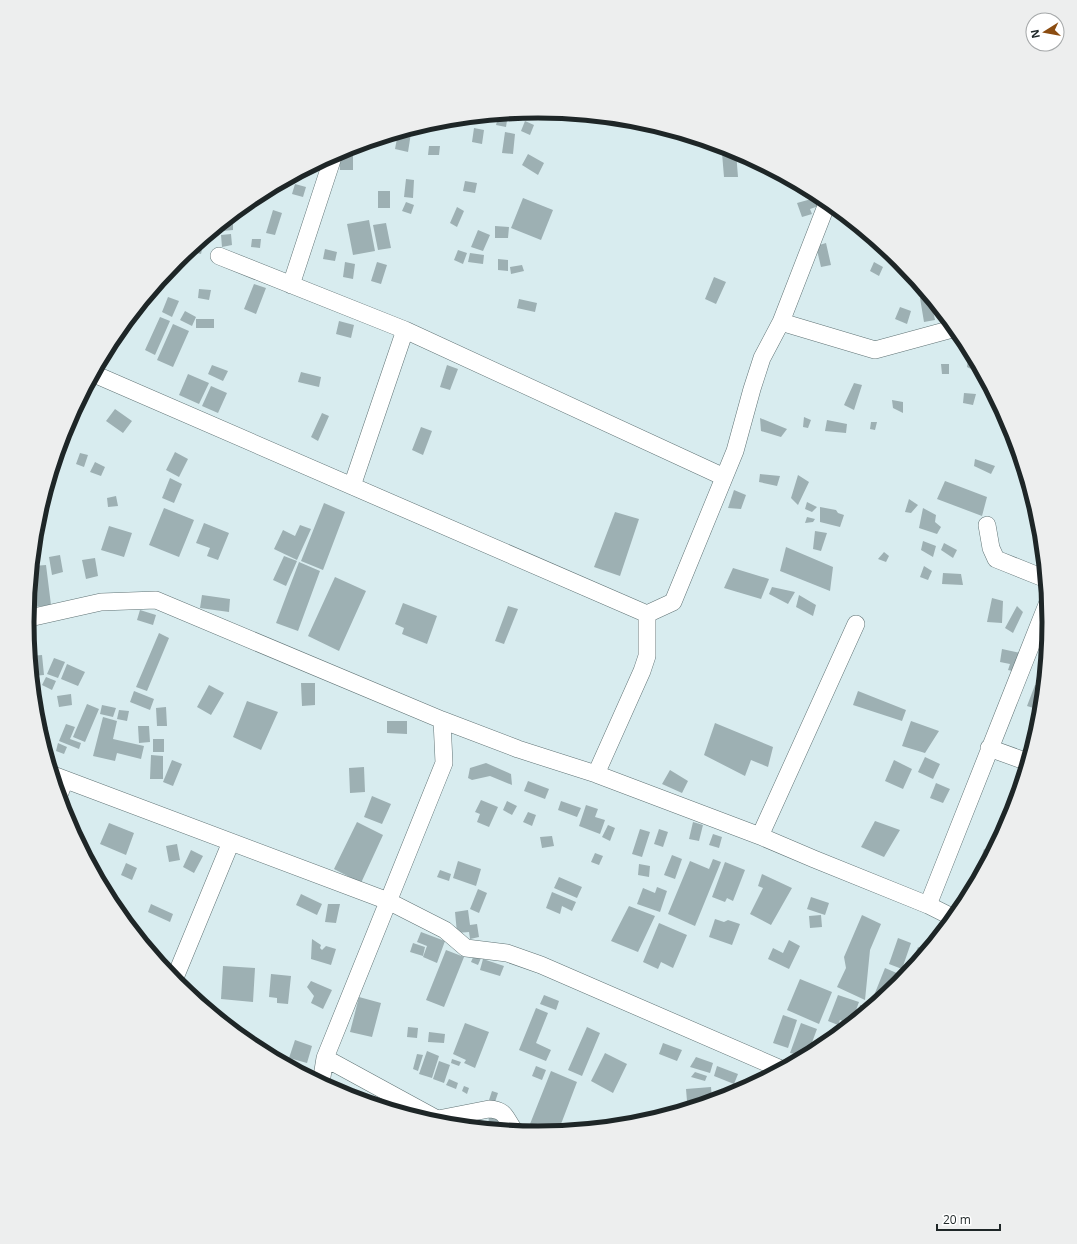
<svg xmlns="http://www.w3.org/2000/svg" width="1077" height="1244" font-family="'Open Sans',sans-serif">
<style>
.building{fill:#9db0b3}
.lines{fill:none;stroke-linecap:round;stroke-linejoin:round}
.street-casing{stroke:#607375;stroke-width:18}
.street{stroke:#fff;stroke-width:17}
.rim{fill:none;stroke:#1e2627;stroke-width:5}
</style>
<rect width="100%" height="100%" fill="#d8ecef"/>
<path class="building" d="M 499,114 L 508,114 L 506,127 L 496,125 Z
M 525,121 L 534,125 L 530,135 L 521,131 Z
M 474,128 L 484,130 L 482,144 L 472,142 Z
M 403,131 L 411,133 L 408,152 L 395,149 L 398,133 Z
M 505,132 L 515,134 L 513,154 L 502,153 Z
M 429,146 L 440,146 L 439,155 L 428,155 Z
M 736,152 L 738,177 L 724,177 L 722,153 Z
M 528,154 L 544,163 L 538,175 L 522,165 Z
M 353,155 L 353,170 L 340,170 L 339,156 Z
M 406,179 L 414,180 L 413,198 L 404,197 Z
M 465,181 L 477,183 L 475,193 L 463,191 Z
M 295,184 L 306,187 L 303,197 L 292,194 Z
M 378,191 L 390,191 L 390,208 L 378,208 Z
M 822,196 L 825,204 L 810,209 L 812,214 L 802,217 L 797,203 Z
M 523,198 L 553,210 L 541,240 L 511,228 Z
M 406,202 L 414,205 L 411,214 L 402,211 Z
M 457,207 L 464,211 L 457,227 L 450,223 Z
M 273,210 L 282,213 L 275,235 L 266,233 Z
M 229,218 L 233,218 L 233,230 L 223,231 L 222,223 Z
M 369,220 L 375,251 L 353,255 L 347,224 Z
M 386,223 L 391,248 L 378,250 L 373,225 Z
M 495,226 L 509,227 L 508,238 L 495,238 Z
M 478,230 L 490,235 L 483,251 L 471,247 Z
M 231,234 L 232,245 L 222,247 L 221,235 Z
M 252,239 L 261,239 L 260,248 L 251,247 Z
M 197,243 L 203,245 L 201,254 L 193,252 L 195,245 Z
M 826,243 L 831,265 L 821,267 L 816,246 Z
M 325,249 L 337,252 L 335,261 L 323,259 Z
M 458,250 L 467,253 L 463,264 L 454,260 Z
M 470,253 L 484,255 L 483,264 L 468,262 Z
M 498,259 L 508,260 L 508,271 L 498,270 Z
M 345,262 L 355,264 L 353,279 L 343,277 Z
M 377,262 L 387,265 L 381,284 L 371,281 Z
M 874,262 L 883,267 L 879,276 L 870,271 Z
M 522,265 L 524,271 L 511,274 L 510,267 Z
M 714,277 L 726,282 L 716,304 L 705,299 Z
M 254,284 L 266,288 L 256,314 L 244,309 Z
M 199,289 L 211,290 L 209,300 L 198,298 Z
M 930,296 L 935,320 L 924,322 L 920,298 Z
M 168,297 L 179,301 L 172,317 L 162,312 Z
M 519,299 L 537,303 L 535,312 L 517,308 Z
M 900,307 L 911,311 L 907,324 L 895,319 Z
M 185,311 L 196,317 L 192,326 L 180,320 Z
M 942,311 L 951,322 L 941,325 L 937,312 Z
M 160,317 L 170,321 L 155,355 L 145,350 Z
M 196,319 L 214,319 L 214,328 L 196,328 Z
M 339,321 L 354,325 L 351,338 L 336,334 Z
M 173,324 L 189,331 L 173,367 L 157,360 Z
M 968,359 L 976,360 L 977,372 L 967,367 Z
M 941,364 L 949,364 L 949,374 L 942,374 Z
M 212,365 L 228,371 L 223,381 L 208,374 Z
M 447,365 L 458,369 L 450,390 L 440,387 Z
M 301,372 L 321,377 L 319,387 L 298,382 Z
M 188,374 L 209,383 L 199,404 L 179,395 Z
M 854,383 L 862,385 L 854,410 L 844,405 Z
M 211,386 L 227,393 L 218,413 L 202,406 Z
M 964,393 L 976,394 L 973,405 L 963,403 Z
M 892,400 L 903,402 L 903,413 L 893,408 Z
M 115,409 L 132,421 L 123,433 L 106,421 Z
M 322,413 L 329,416 L 318,441 L 311,437 Z
M 804,417 L 811,420 L 808,428 L 803,427 Z
M 760,418 L 787,429 L 781,437 L 761,431 Z
M 827,420 L 847,424 L 846,433 L 825,431 Z
M 871,422 L 877,422 L 875,430 L 870,429 Z
M 421,427 L 432,431 L 423,455 L 412,450 Z
M 175,452 L 188,459 L 179,477 L 166,470 Z
M 80,453 L 88,455 L 84,467 L 76,464 Z
M 975,459 L 995,466 L 991,474 L 974,466 Z
M 95,462 L 105,467 L 101,476 L 90,472 Z
M 760,474 L 780,476 L 777,486 L 759,482 Z
M 798,475 L 809,482 L 798,505 L 791,498 Z
M 170,478 L 182,484 L 174,503 L 162,498 Z
M 945,481 L 987,497 L 982,516 L 937,499 Z
M 734,490 L 746,495 L 741,509 L 728,508 Z
M 116,496 L 118,506 L 108,507 L 107,498 Z
M 909,499 L 918,505 L 911,513 L 905,512 Z
M 807,502 L 817,507 L 812,512 L 805,509 Z
M 324,503 L 345,512 L 323,570 L 301,561 Z
M 820,507 L 836,510 L 838,513 L 844,515 L 840,527 L 820,522 Z
M 164,508 L 194,520 L 179,557 L 149,545 Z
M 923,508 L 936,515 L 935,522 L 941,527 L 937,534 L 919,528 Z
M 615,512 L 639,519 L 620,576 L 594,567 Z
M 807,517 L 815,519 L 813,522 L 805,523 Z
M 204,523 L 229,533 L 218,560 L 207,556 L 210,548 L 196,543 Z
M 300,525 L 311,529 L 297,560 L 274,549 L 283,530 L 295,536 Z
M 109,526 L 132,533 L 124,557 L 101,550 Z
M 815,531 L 827,533 L 821,551 L 813,549 Z
M 923,541 L 936,546 L 933,557 L 921,550 Z
M 944,543 L 957,550 L 953,558 L 941,550 Z
M 786,547 L 833,567 L 830,591 L 780,571 Z
M 884,552 L 889,556 L 886,562 L 878,559 Z
M 60,555 L 63,572 L 52,575 L 49,557 Z
M 284,556 L 297,561 L 286,586 L 273,580 Z
M 95,558 L 98,576 L 86,579 L 82,560 Z
M 299,562 L 320,571 L 298,631 L 276,623 Z
M 46,565 L 51,605 L 34,607 L 31,581 L 33,566 Z
M 924,566 L 932,571 L 928,580 L 920,577 Z
M 733,568 L 769,579 L 761,599 L 724,588 Z
M 943,573 L 961,574 L 963,585 L 942,584 Z
M 335,577 L 366,591 L 339,651 L 308,636 Z
M 772,587 L 795,592 L 788,604 L 769,594 Z
M 202,595 L 230,599 L 229,612 L 200,608 Z
M 799,595 L 816,605 L 813,616 L 796,607 Z
M 992,598 L 1003,601 L 1002,623 L 987,622 Z
M 403,603 L 437,616 L 427,644 L 402,634 L 404,628 L 395,624 Z
M 508,606 L 518,609 L 504,644 L 495,641 Z
M 1017,606 L 1023,612 L 1013,633 L 1005,628 Z
M 140,610 L 156,615 L 153,625 L 137,620 Z
M 159,633 L 169,638 L 147,691 L 136,687 Z
M 1002,649 L 1025,654 L 1022,673 L 1008,670 L 1010,664 L 1000,662 Z
M 42,655 L 44,675 L 32,676 L 30,656 Z
M 54,658 L 65,662 L 58,678 L 47,674 Z
M 67,664 L 85,672 L 78,686 L 61,679 Z
M 46,677 L 56,681 L 52,690 L 42,685 Z
M 301,683 L 315,683 L 315,705 L 302,706 Z
M 209,685 L 224,693 L 211,715 L 197,707 Z
M 1035,685 L 1044,687 L 1040,710 L 1027,706 Z
M 134,691 L 154,699 L 150,710 L 130,702 Z
M 858,691 L 906,710 L 902,721 L 853,705 Z
M 71,694 L 72,705 L 59,707 L 57,696 Z
M 247,701 L 278,712 L 261,750 L 233,737 Z
M 87,704 L 99,709 L 85,742 L 73,737 Z
M 102,705 L 116,708 L 113,717 L 100,714 Z
M 166,707 L 167,726 L 157,726 L 156,708 Z
M 119,710 L 129,711 L 127,721 L 117,719 Z
M 103,717 L 117,721 L 113,739 L 144,746 L 141,759 L 117,753 L 115,761 L 93,756 Z
M 37,720 L 40,722 L 39,724 L 48,727 L 45,735 L 40,733 Z
M 387,721 L 407,721 L 407,734 L 387,733 Z
M 911,721 L 939,731 L 925,753 L 902,746 Z
M 715,723 L 773,747 L 768,767 L 751,760 L 745,776 L 704,755 Z
M 66,724 L 75,727 L 70,739 L 81,743 L 79,749 L 59,741 Z
M 138,726 L 149,726 L 150,742 L 139,743 Z
M 153,739 L 164,739 L 164,752 L 153,752 Z
M 58,743 L 67,747 L 64,754 L 56,751 Z
M 151,755 L 163,756 L 163,779 L 150,779 Z
M 925,757 L 940,764 L 933,779 L 918,772 Z
M 172,760 L 182,764 L 173,786 L 163,782 Z
M 894,760 L 912,769 L 903,789 L 885,781 Z
M 486,763 L 511,774 L 512,785 L 490,776 L 472,780 L 468,778 L 470,768 Z
M 364,767 L 365,792 L 350,793 L 349,768 Z
M 670,770 L 688,781 L 682,793 L 662,784 Z
M 528,781 L 549,789 L 545,799 L 524,791 Z
M 936,783 L 950,789 L 943,803 L 930,798 Z
M 372,796 L 391,804 L 382,824 L 364,817 Z
M 481,800 L 498,807 L 489,827 L 477,822 L 480,814 L 475,812 Z
M 507,801 L 517,806 L 512,815 L 503,810 Z
M 561,801 L 581,808 L 577,817 L 558,810 Z
M 586,805 L 598,809 L 595,817 L 605,820 L 600,834 L 579,826 Z
M 528,812 L 536,815 L 532,826 L 523,822 Z
M 875,821 L 900,830 L 884,857 L 861,847 Z
M 357,822 L 383,835 L 361,883 L 334,869 Z
M 693,822 L 703,825 L 699,841 L 689,839 Z
M 109,823 L 134,833 L 126,855 L 100,844 Z
M 608,825 L 615,828 L 610,841 L 602,837 Z
M 640,829 L 650,832 L 642,857 L 632,854 Z
M 659,829 L 668,832 L 663,847 L 654,844 Z
M 713,834 L 722,837 L 719,848 L 709,845 Z
M 552,836 L 554,846 L 542,848 L 540,837 Z
M 177,844 L 180,860 L 169,862 L 166,846 Z
M 984,849 L 993,852 L 980,876 L 975,874 Z
M 191,850 L 203,856 L 194,873 L 183,867 Z
M 595,853 L 603,856 L 599,865 L 591,862 Z
M 672,855 L 682,859 L 675,879 L 664,875 Z
M 713,859 L 721,862 L 695,926 L 668,914 L 690,861 L 709,869 Z
M 458,861 L 481,869 L 476,886 L 453,878 Z
M 725,862 L 745,870 L 733,901 L 727,898 L 725,902 L 712,897 Z
M 126,863 L 137,868 L 132,880 L 121,875 Z
M 639,864 L 650,866 L 649,877 L 638,875 Z
M 440,870 L 451,874 L 449,881 L 437,877 Z
M 762,874 L 792,888 L 771,925 L 750,914 L 763,888 L 758,886 Z
M 559,877 L 582,887 L 577,898 L 554,888 Z
M 657,887 L 667,891 L 660,912 L 637,904 L 643,888 L 655,893 Z
M 478,889 L 487,893 L 479,913 L 470,909 Z
M 552,892 L 576,902 L 572,911 L 562,906 L 560,914 L 546,908 Z
M 301,894 L 322,904 L 317,915 L 296,905 Z
M 811,897 L 829,903 L 825,915 L 807,909 Z
M 151,904 L 173,914 L 170,922 L 148,912 Z
M 328,904 L 340,904 L 336,923 L 325,922 Z
M 629,906 L 655,916 L 638,952 L 611,941 Z
M 468,910 L 470,925 L 477,924 L 479,937 L 470,939 L 469,932 L 457,933 L 455,912 Z
M 821,915 L 822,927 L 810,928 L 809,916 Z
M 862,915 L 881,924 L 870,950 L 865,1000 L 837,987 L 846,968 L 844,957 Z
M 715,919 L 724,922 L 728,920 L 740,924 L 732,945 L 709,937 Z
M 659,923 L 687,935 L 673,968 L 661,962 L 658,969 L 643,962 Z
M 421,932 L 445,941 L 437,963 L 423,957 L 427,946 L 417,942 Z
M 898,938 L 911,943 L 902,969 L 889,964 Z
M 312,939 L 321,945 L 320,948 L 322,950 L 326,946 L 336,949 L 331,965 L 311,959 Z
M 789,940 L 800,946 L 789,969 L 768,959 L 773,948 L 783,953 Z
M 413,943 L 425,947 L 423,956 L 410,952 Z
M 918,947 L 927,951 L 910,972 L 908,971 Z
M 446,950 L 464,957 L 444,1007 L 426,1000 Z
M 474,955 L 481,958 L 478,965 L 471,962 Z
M 483,959 L 504,966 L 500,976 L 480,970 Z
M 223,966 L 255,968 L 253,1002 L 221,999 Z
M 885,968 L 906,977 L 900,984 L 875,1004 L 871,1003 Z
M 271,974 L 291,976 L 288,1004 L 277,1003 L 277,998 L 269,997 Z
M 800,979 L 832,992 L 819,1024 L 787,1010 Z
M 311,981 L 332,990 L 323,1009 L 311,1003 L 314,996 L 307,987 Z
M 544,995 L 559,1001 L 556,1010 L 540,1004 Z
M 838,995 L 859,1002 L 851,1024 L 840,1020 L 838,1025 L 828,1021 Z
M 359,997 L 381,1003 L 372,1037 L 350,1032 Z
M 860,1005 L 871,1007 L 858,1018 Z
M 536,1008 L 548,1013 L 536,1043 L 551,1050 L 546,1061 L 519,1050 Z
M 783,1015 L 797,1020 L 788,1048 L 773,1043 Z
M 465,1023 L 489,1032 L 475,1068 L 464,1063 L 466,1060 L 453,1054 Z
M 801,1023 L 817,1029 L 807,1056 L 792,1064 L 791,1063 L 795,1054 L 790,1053 Z
M 408,1027 L 418,1028 L 417,1038 L 407,1037 Z
M 587,1027 L 600,1033 L 582,1076 L 568,1070 Z
M 429,1032 L 445,1034 L 444,1043 L 428,1042 Z
M 295,1040 L 312,1046 L 307,1063 L 289,1058 Z
M 663,1043 L 682,1050 L 677,1061 L 659,1054 Z
M 427,1051 L 439,1056 L 432,1078 L 419,1074 Z
M 605,1053 L 627,1064 L 613,1093 L 591,1081 Z
M 417,1054 L 423,1055 L 418,1071 L 413,1069 Z
M 696,1057 L 713,1063 L 710,1073 L 690,1067 Z
M 452,1059 L 461,1062 L 459,1066 L 451,1063 Z
M 439,1061 L 450,1065 L 444,1083 L 433,1079 Z
M 536,1066 L 546,1070 L 542,1080 L 532,1076 Z
M 717,1066 L 738,1074 L 734,1084 L 714,1076 Z
M 297,1069 L 312,1070 L 312,1078 L 297,1070 Z
M 551,1071 L 577,1082 L 558,1132 L 539,1133 L 528,1129 Z
M 695,1072 L 707,1076 L 705,1081 L 691,1077 Z
M 449,1079 L 458,1083 L 456,1089 L 446,1085 Z
M 464,1086 L 469,1088 L 467,1094 L 462,1091 Z
M 711,1087 L 712,1099 L 687,1101 L 686,1089 Z
M 492,1091 L 498,1093 L 495,1102 L 489,1100 Z
M 396,1108 L 405,1110 L 405,1113 L 395,1110 Z
M 489,1114 L 499,1115 L 497,1129 L 488,1129 Z
M 626,1118 L 651,1120 L 638,1124 L 628,1125 Z"/>
<g class="lines">
<g class="street-casing">
<path id="street" d="M 219,256 L 405,330 L 724,477
M 291,285 L 334,154
M 781,322 L 875,350 L 956,328
M 94,374 L 647,614 L 673,602 L 735,451 L 752,389 L 762,358 L 781,322 L 828,201
M 352,486 L 405,330
M 987,525 L 991,548 L 996,559 L 1046,579
M 27,621 L 34,617 L 101,602 L 156,600 L 442,720 L 518,749 L 596,774 L 760,836 L 814,859 L 928,905 L 954,918
M 989,748 L 1028,762
M 596,774 L 642,671 L 647,656 L 647,614
M 53,775 L 388,901 L 445,930 L 466,948 L 507,953 L 541,965 L 781,1069
M 59,795 L 65,780
M 760,836 L 856,624
M 928,905 L 1048,602
M 174,980 L 231,842
M 325,1058 L 446,1124
M 321,1083 L 325,1058 L 444,763 L 442,720
M 438,1119 L 489,1109 C 507,1110 505,1119 515,1131"/>
</g>
<use href="#street" class="street"/>
</g>
<path d="M0 0H1077V1244H0ZM34 622a504 504 0 1 1 1008 0a504 504 0 1 1-1008 0Z" fill="#edeeee" fill-rule="evenodd"/>
<path class="rim" d="M34 622a504 504 0 1 1 1008 0a504 504 0 1 1-1008 0Z"/>
<g transform="translate(1045 32) rotate(259)"><circle r="19" fill="#ffffff" stroke="#a5a8a9"/>
<path d="M0-3L7 15L0 10L-7 15Z" fill="#8b4c11"/>
<text y="-6" font-size="11" font-weight="bold" text-anchor="middle" fill="#1e2627">N</text>
</g>
<path d="M937 1224v6h63v-6" fill="none" stroke="#1e2627" stroke-width="2"/>
<text x="943" y="1224" font-size="12" fill="#1e2627" stroke="#ffffff" stroke-width="3" paint-order="stroke">20 m</text>
</svg>
